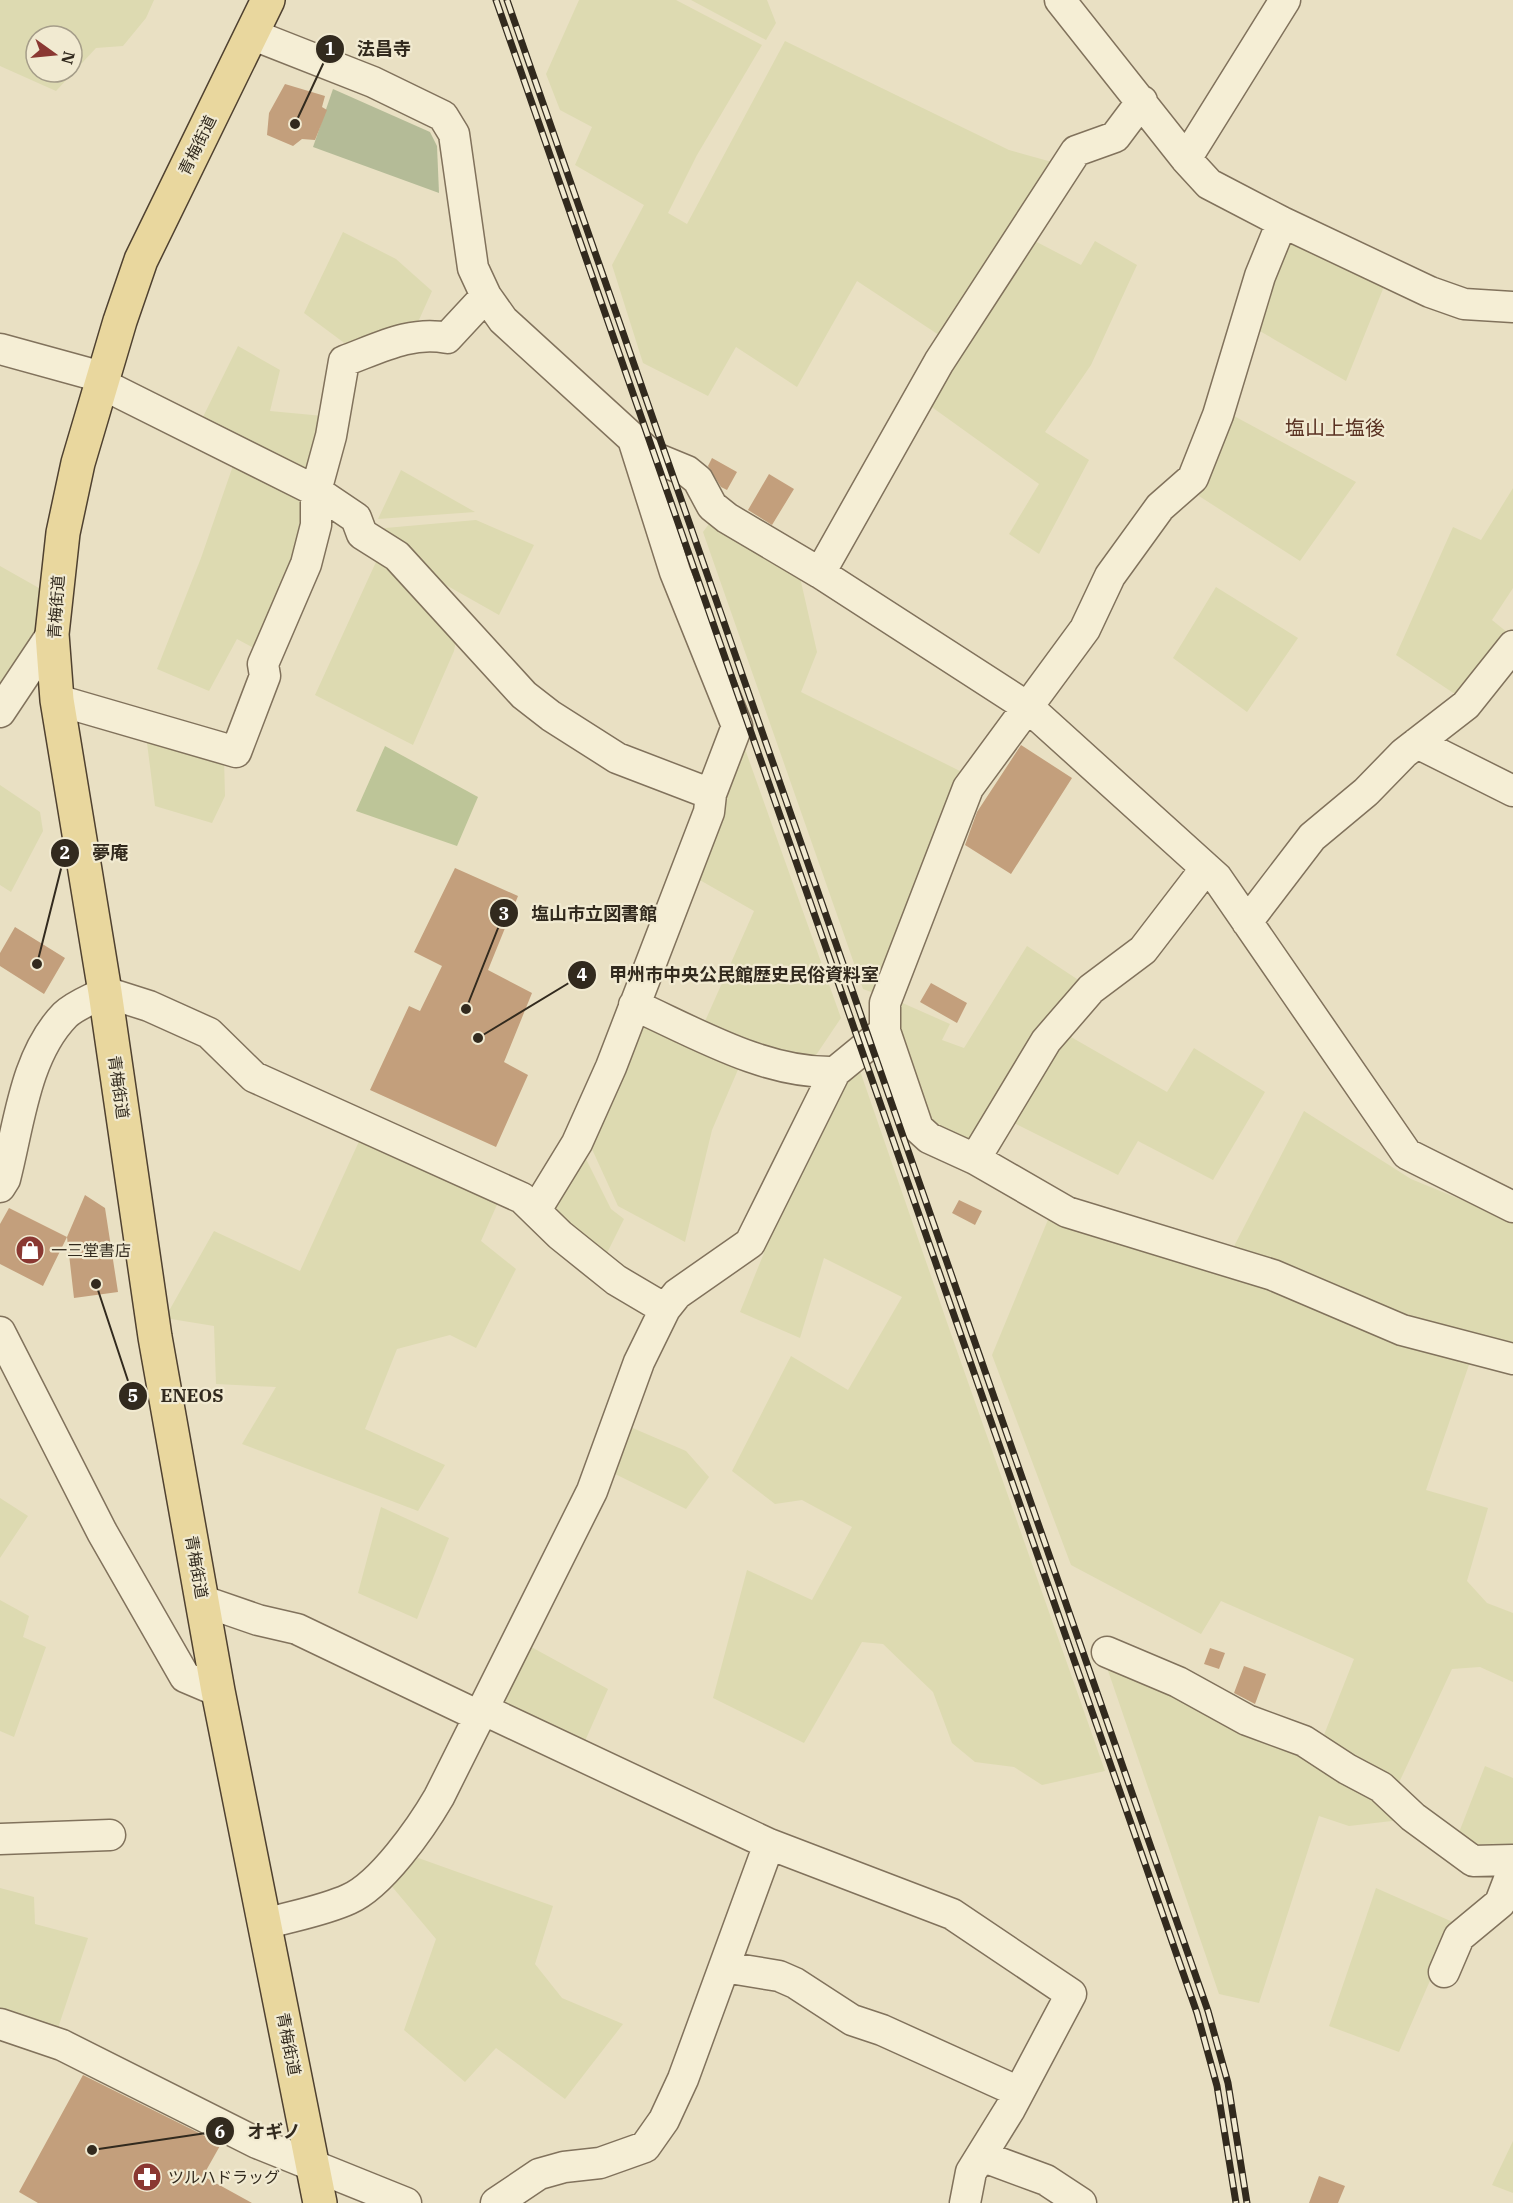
<svg xmlns="http://www.w3.org/2000/svg" width="1513" height="2203" font-family="'IBM Plex Serif','Noto Sans JP',serif">
<style>
.farmland{fill:#dddab1;fill-rule:evenodd}
.green{fill:#bdc598}
.cemetery{fill:#b4bb97}
.building{fill:#c39f7c}
.lines{fill:none;stroke-linecap:round;stroke-linejoin:round}
.minor-casing{stroke:#81725c;stroke-width:33}
.major-casing{stroke:#4f4130;stroke-width:36}
.minor{stroke:#f5eed5;stroke-width:30}
.major{stroke:#e9d79e;stroke-width:33}
.rail-casing{stroke:#322a1e;stroke-width:7}
.rail{stroke:#f1ead1;stroke-width:4.5;stroke-dasharray:14;stroke-linecap:butt}
.labels{text-anchor:middle;dominant-baseline:central;stroke-width:4.5;stroke-linejoin:round;paint-order:stroke}
.street-label{font-size:16px;fill:#322a1e;stroke:#f1ead1}
.poi-label{font-size:16px;fill:#322a1e;stroke:#f1ead1;text-anchor:start}
.quarter-label{font-size:20px;fill:#5a3222;stroke:#f1ead1}
.leader{fill:none;stroke:#322a1e;stroke-width:2}
.callout-dot{fill:#322a1e;stroke:#f1ead1;stroke-width:2}
.mark-label{font-size:18px;text-anchor:middle;font-weight:bold;fill:#fff}
.callout-label{font-size:18px;text-anchor:middle;font-weight:bold;fill:#322a1e;stroke:#f1ead1;stroke-width:4.5;stroke-linejoin:round;paint-order:stroke}
</style>
<rect width="100%" height="100%" fill="#e9e0c3"/>
<path class="farmland" d="M 0,0 L 154,0 L 146,18 L 123,46 L 96,48 L 56,91 L 0,66 ZM 36,36 L 72,36 L 72,72 L 36,72 Z
M 579,0 L 676,0 L 762,45 L 697,155 L 668,213 L 687,224 L 785,41 L 1009,150 L 1059,164 L 945,339 L 857,281 L 797,387 L 736,347 L 708,396 L 643,363 L 612,265 L 644,205 L 575,165 L 592,127 L 560,110 L 546,74 Z
M 691,0 L 767,0 L 776,23 L 766,40 Z
M 343,232 L 396,259 L 432,291 L 414,331 L 347,345 L 304,313 Z
M 1029,238 L 1081,265 L 1095,241 L 1137,265 L 1091,365 L 1045,432 L 1089,460 L 1039,554 L 1009,534 L 1039,484 L 922,400 Z
M 1288,238 L 1385,284 L 1346,381 L 1258,330 Z
M 238,346 L 280,370 L 270,411 L 323,416 L 311,479 L 199,425 Z
M 1234,416 L 1356,482 L 1300,561 L 1199,496 Z
M 236,457 L 309,496 L 310,523 L 261,652 L 237,639 L 209,691 L 157,669 L 201,558 Z
M 401,470 L 475,512 L 378,519 Z
M 1513,488 L 1513,588 L 1492,620 L 1513,637 L 1461,698 L 1396,655 L 1453,527 L 1481,540 Z
M 714,517 L 799,573 L 817,652 L 801,692 L 964,773 L 879,995 L 863,989 L 703,532 Z
M 476,520 L 534,545 L 499,615 L 437,580 L 374,529 Z
M 381,551 L 458,630 L 454,651 L 413,745 L 315,695 Z
M 0,566 L 46,592 L 45,624 L 0,700 Z
M 1216,587 L 1298,638 L 1247,712 L 1173,658 Z
M 146,735 L 224,758 L 225,796 L 212,823 L 155,806 Z
M 740,735 L 841,1018 L 810,1064 L 702,1028 L 754,911 L 691,875 Z
M 0,785 L 40,812 L 43,831 L 11,892 L 0,885 Z
M 1027,946 L 1086,985 L 972,1153 L 927,1128 L 893,1037 L 898,1001 L 950,1024 L 942,1040 L 964,1048 Z
M 638,1011 L 743,1058 L 712,1130 L 685,1242 L 618,1206 L 586,1136 Z
M 1064,1033 L 1167,1092 L 1194,1048 L 1265,1092 L 1213,1180 L 1138,1141 L 1118,1175 L 1010,1121 Z
M 858,1065 L 950,1331 L 1105,1771 L 1042,1785 L 1014,1767 L 975,1762 L 952,1743 L 933,1692 L 883,1644 L 862,1642 L 804,1743 L 713,1698 L 747,1570 L 812,1600 L 852,1527 L 802,1500 L 775,1504 L 732,1471 L 791,1356 L 848,1390 L 902,1297 L 824,1258 L 800,1338 L 740,1312 L 764,1253 L 758,1246 L 838,1080 Z
M 1304,1111 L 1411,1179 L 1513,1221 L 1513,1353 L 1230,1254 Z
M 361,1137 L 499,1200 L 481,1241 L 516,1269 L 476,1348 L 450,1335 L 397,1349 L 365,1429 L 445,1465 L 418,1511 L 242,1444 L 276,1387 L 216,1384 L 214,1326 L 165,1318 L 214,1231 L 300,1271 Z
M 582,1151 L 611,1209 L 624,1219 L 605,1257 L 544,1205 Z
M 1052,1210 L 1472,1356 L 1426,1490 L 1488,1508 L 1467,1581 L 1487,1603 L 1513,1613 L 1513,1682 L 1480,1667 L 1452,1669 L 1396,1789 L 1320,1745 L 1354,1659 L 1221,1601 L 1201,1634 L 1071,1565 L 992,1355 Z
M 628,1426 L 686,1451 L 709,1477 L 686,1509 L 609,1471 Z
M 0,1498 L 28,1516 L 0,1558 Z
M 381,1507 L 449,1538 L 417,1619 L 358,1593 Z
M 0,1600 L 29,1616 L 23,1637 L 46,1647 L 14,1737 L 0,1731 Z
M 524,1643 L 608,1689 L 581,1750 L 491,1706 Z
M 1103,1656 L 1302,1746 L 1409,1819 L 1349,1826 L 1319,1816 L 1259,2003 L 1219,1994 Z
M 1485,1766 L 1513,1778 L 1513,1852 L 1474,1849 L 1458,1835 Z
M 410,1855 L 553,1906 L 535,1964 L 562,1998 L 623,2024 L 565,2099 L 496,2048 L 465,2082 L 404,2030 L 436,1939 L 389,1883 Z
M 0,1888 L 34,1897 L 35,1924 L 88,1938 L 56,2034 L 0,2015 Z
M 1376,1888 L 1455,1923 L 1399,2052 L 1329,2026 Z
M 1513,2141 L 1513,2193 L 1492,2185 Z"/>
<path class="green" d="M 385,746 L 478,797 L 457,846 L 356,811 Z"/>
<path class="cemetery" d="M 333,89 L 430,132 L 437,146 L 439,193 L 313,147 Z"/>
<path class="building" d="M 285,84 L 325,96 L 322,107 L 327,110 L 315,140 L 302,139 L 293,146 L 267,135 L 269,113 Z
M 712,458 L 737,472 L 727,490 L 721,487 L 708,466 Z
M 769,474 L 794,489 L 772,525 L 748,510 Z
M 1021,745 L 1072,778 L 1011,874 L 965,845 L 977,812 Z
M 455,868 L 518,896 L 488,970 L 532,993 L 504,1062 L 528,1075 L 496,1147 L 370,1090 L 409,1006 L 420,1011 L 442,966 L 414,952 Z
M 15,927 L 65,958 L 44,994 L 0,966 L 0,953 Z
M 931,983 L 967,1003 L 957,1023 L 920,1002 Z
M 85,1195 L 105,1208 L 118,1292 L 74,1298 L 67,1237 Z
M 959,1200 L 982,1211 L 975,1225 L 952,1213 Z
M 9,1208 L 67,1237 L 43,1286 L 0,1264 L 0,1224 Z
M 1210,1648 L 1225,1653 L 1219,1669 L 1204,1664 Z
M 1244,1666 L 1266,1674 L 1255,1704 L 1234,1693 Z
M 83,2075 L 221,2144 L 203,2176 L 252,2203 L 38,2203 L 19,2192 Z
M 1319,2176 L 1345,2186 L 1338,2203 L 1309,2203 Z"/>
<g class="lines">
<g class="minor-casing">
<path id="minor" d="M 1060,0 L 1186,159 L 1209,184 L 1282,222 L 1430,292 L 1464,304 L 1513,307
M 251,34 L 373,82 L 443,116 L 454,134 L 473,268 L 486,296 L 503,320 L 653,457 L 687,471 L 698,480 L 712,506 L 727,518 L 820,573 L 1029,708 L 1217,878 L 1407,1154 L 1513,1207
M 1186,159 L 1285,0
M 0,349 L 102,377
M 100,383 L 316,491 L 356,518 L 362,534 L 397,556 L 524,695 L 551,716 L 617,758 L 711,794 L 737,726 L 675,572 L 633,439
M 820,573 L 939,362 L 1076,151 L 1115,137 L 1142,101
M 57,700 L 236,752 L 265,676 L 263,664 L 306,564 L 316,525 L 316,491 L 331,436 L 344,361 C 377,349 412,330 447,338 L 486,296
M 0,712 L 52,634
M 1417,743 L 1513,791
M 1247,922 L 1312,837 L 1366,792 L 1404,753 L 1466,705 L 1513,646
M 634,1005 C 696,1033 765,1074 835,1072
M 885,1031 L 918,1128 L 929,1138 L 975,1159 L 1067,1212 L 1273,1275 L 1402,1330 L 1513,1359
M 975,1159 L 1046,1041 L 1091,989 L 1143,950 L 1206,868
M 0,1187 L 5,1179 C 19,1125 25,1056 65,1015 C 75,1005 93,999 105,992 L 149,1006 L 209,1033 L 254,1077 L 522,1198 L 560,1235 L 616,1280 L 665,1309
M 536,1210 L 577,1143 L 611,1067 L 709,812 L 711,794
M 0,1332 L 102,1532 L 185,1677 L 218,1691
M 203,1601 L 258,1620 L 297,1629 L 479,1716
M 1107,1652 L 1178,1682 L 1247,1720 L 1304,1741 L 1347,1769 L 1381,1787 L 1413,1817 L 1473,1861 L 1513,1860
M 482,1709 L 769,1844 L 952,1914 L 1071,1994 L 1010,2109 L 971,2172 L 965,2203
M 0,1839 L 110,1835
M 265,1924 C 292,1916 323,1911 349,1899 C 381,1885 421,1828 439,1797 L 592,1491 L 639,1362 L 665,1309 L 677,1294 L 750,1243 L 835,1072 L 885,1031 L 885,1003 L 968,788 L 1085,629 L 1110,576 L 1160,507 L 1193,478 L 1218,415 L 1260,276 L 1282,222
M 724,1967 L 779,1976 L 795,1983 L 852,2020 L 882,2030 L 1019,2092
M 1444,1972 L 1459,1937 L 1500,1903 L 1513,1869
M 0,2024 L 62,2045 L 257,2143 L 406,2203
M 981,2156 L 1046,2180 L 1081,2203
M 496,2203 L 539,2174 L 564,2167 L 600,2163 L 645,2147 L 664,2120 L 683,2079 L 769,1844"/>
</g>
<g class="major-casing">
<path id="major" d="M 268,0 L 141,260 L 120,321 L 78,463 L 63,533 L 52,634 L 57,700 L 105,992 L 155,1337 L 218,1691 L 320,2203"/>
</g>
<use href="#minor" class="minor"/>
<use href="#major" class="major"/>
<g class="rail-casing">
<path id="rail" d="M 496,0 L 1197,2013 L 1217,2086 L 1236,2203
M 507,0 L 1208,2011 L 1228,2083 L 1247,2203"/>
</g>
<use href="#rail" class="rail"/>
</g>
<defs>
<g id="shop-disc" transform="scale(1.5)"><circle r="9.5" fill="#8a3832" stroke="#f1ead1"/><path d="M-5-2.5h2.3a2.7 3.5 0 0 1 5.4 0H5L5.5 6h-11ZM-1.5-2.5h3a1.5 2.3 0 0 0-3 0Z" fill="#fff"/></g>
<g id="pharmacy-disc" transform="scale(1.5)"><circle r="9.5" fill="#8a3832" stroke="#f1ead1"/><path d="M-2-6h4v4h4v4h-4v4h-4v-4h-4v-4h4Z" fill="#fff"/></g>
</defs>
<g fill-rule="evenodd">
<use href="#shop-disc" x="30" y="1250"/>
<use href="#pharmacy-disc" x="147" y="2177"/>
</g>
<g class="labels">
<g class="street-label">
<text transform="translate(197 145) rotate(-64)">青梅街道</text>
<text transform="translate(56 607) rotate(-86)">青梅街道</text>
<text transform="translate(119 1087) rotate(82)">青梅街道</text>
<text transform="translate(197 1567) rotate(80)">青梅街道</text>
<text transform="translate(289 2044) rotate(79)">青梅街道</text>
</g>
<g class="poi-label">
<text x="51" y="1250">一三堂書店</text>
<text x="168" y="2177">ツルハドラッグ</text>
</g>
<g class="quarter-label">
<text x="1335" y="427">塩山上塩後</text>
</g>
</g>
<path class="leader" d="M295 124L330 49M37 964L65 853M466 1009L504 913M478 1038L582 975M96 1284L133 1396M92 2150L220 2131"/>
<g class="callout-dot">
<circle cx="295" cy="124" r="6"/>
<circle cx="37" cy="964" r="6"/>
<circle cx="466" cy="1009" r="6"/>
<circle cx="478" cy="1038" r="6"/>
<circle cx="96" cy="1284" r="6"/>
<circle cx="92" cy="2150" r="6"/>
<circle cx="330" cy="49" r="15"/>
<circle cx="65" cy="853" r="15"/>
<circle cx="504" cy="913" r="15"/>
<circle cx="582" cy="975" r="15"/>
<circle cx="133" cy="1396" r="15"/>
<circle cx="220" cy="2131" r="15"/>
</g>
<g class="mark-label">
<text x="330" y="55">1</text>
<text x="65" y="859">2</text>
<text x="504" y="920">3</text>
<text x="582" y="981">4</text>
<text x="133" y="1402">5</text>
<text x="220" y="2138">6</text>
</g>
<g class="callout-label">
<text x="384" y="55">法昌寺</text>
<text x="110" y="859">夢庵</text>
<text x="594" y="920">塩山市立図書館</text>
<text x="744" y="981">甲州市中央公民館歴史民俗資料室</text>
<text x="192" y="1402">ENEOS</text>
<text x="274" y="2138">オギノ</text>
</g>
<g transform="translate(54 54) rotate(105)"><circle r="28" fill="#f1ead1" stroke="#a59d89" stroke-width="1.5"/>
<path d="M0-4.5L10 22L0 15L-10 22Z" fill="#8a3832"/>
<text y="-9" font-size="16" font-weight="bold" text-anchor="middle" fill="#322a1e">N</text>
</g>
</svg>
